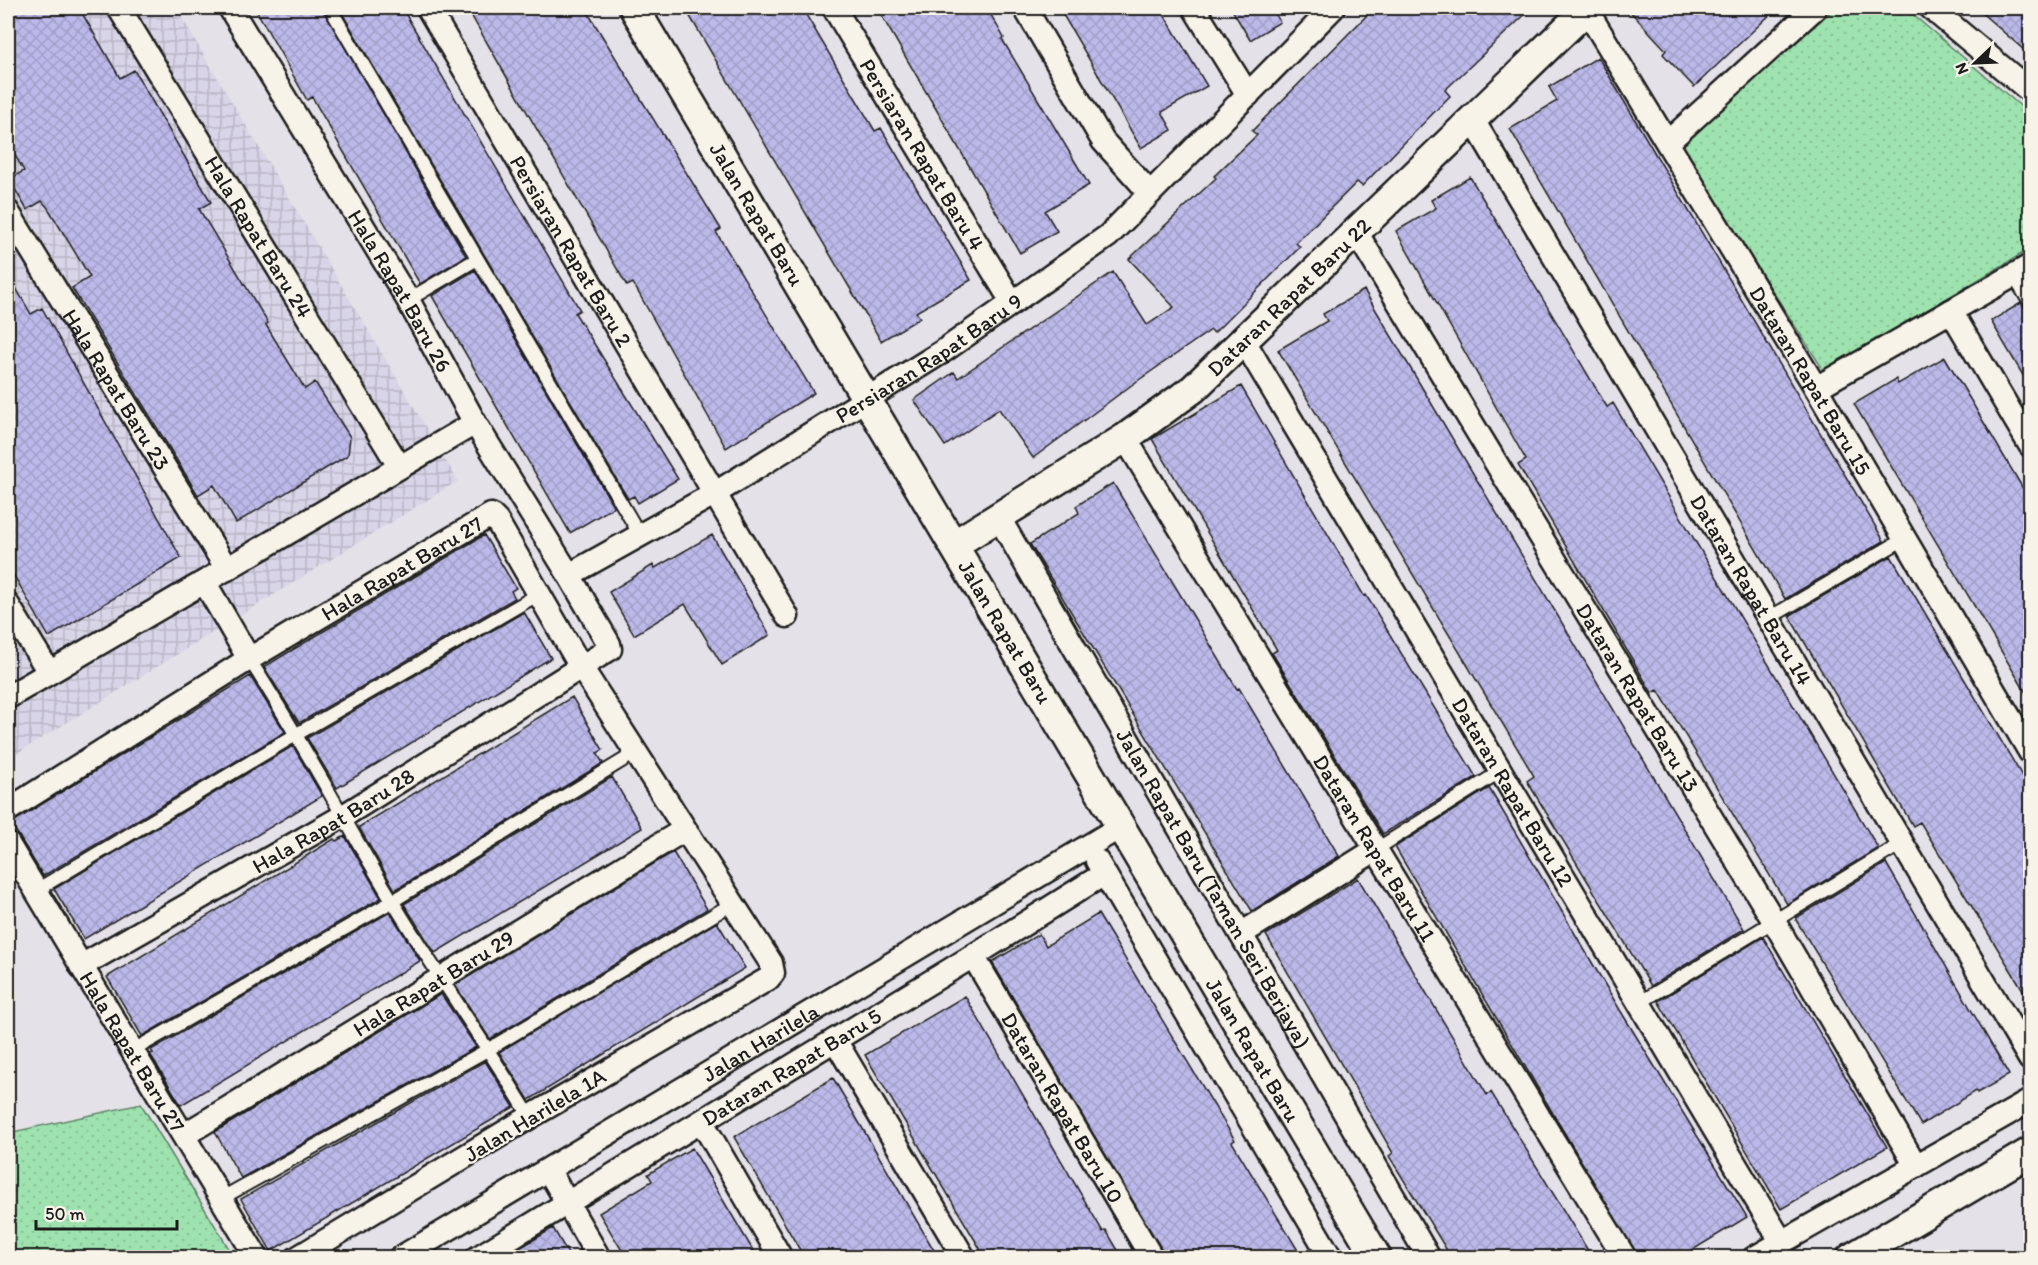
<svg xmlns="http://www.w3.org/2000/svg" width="2038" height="1265" font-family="Itim,sans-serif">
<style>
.industrial{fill:url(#industrial-grid)}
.grass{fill:url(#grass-dots);stroke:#5d8066;stroke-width:1.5}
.building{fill:url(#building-cross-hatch);stroke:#1c1c1c;stroke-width:1.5}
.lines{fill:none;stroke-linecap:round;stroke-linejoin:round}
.service-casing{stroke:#1c1c1c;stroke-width:16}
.minor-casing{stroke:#1c1c1c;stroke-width:27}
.tertiary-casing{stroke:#1c1c1c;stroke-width:33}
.service{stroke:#f7f3e8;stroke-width:12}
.minor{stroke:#f7f3e8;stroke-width:22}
.tertiary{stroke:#f7f3e8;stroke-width:28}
.labels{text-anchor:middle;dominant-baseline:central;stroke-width:4.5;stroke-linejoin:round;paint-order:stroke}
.street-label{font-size:22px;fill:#1c1c1c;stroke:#f7f3e8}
</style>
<defs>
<pattern id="industrial-grid" width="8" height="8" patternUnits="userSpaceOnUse" patternTransform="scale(1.5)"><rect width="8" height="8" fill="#d9d5e8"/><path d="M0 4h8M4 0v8" fill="none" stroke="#bab6c6"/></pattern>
<pattern id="grass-dots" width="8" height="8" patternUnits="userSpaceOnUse" patternTransform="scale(1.5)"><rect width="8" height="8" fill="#9ee3af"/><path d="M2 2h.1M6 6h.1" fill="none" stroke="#88c296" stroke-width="1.8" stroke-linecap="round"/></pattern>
<pattern id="building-cross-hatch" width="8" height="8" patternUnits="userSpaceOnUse" patternTransform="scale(1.5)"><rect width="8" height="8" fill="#bcb8e9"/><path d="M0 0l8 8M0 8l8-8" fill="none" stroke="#a19ec7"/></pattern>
</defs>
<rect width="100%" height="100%" fill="#e5e1e8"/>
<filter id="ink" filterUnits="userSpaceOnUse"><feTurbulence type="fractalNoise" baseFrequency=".0167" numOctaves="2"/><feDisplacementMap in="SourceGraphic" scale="12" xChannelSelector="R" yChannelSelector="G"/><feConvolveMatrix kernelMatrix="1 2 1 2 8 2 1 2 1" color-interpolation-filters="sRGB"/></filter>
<g filter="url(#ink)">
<path class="industrial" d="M 8,8 L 176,8 L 458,481 L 8,759 Z"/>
<path class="grass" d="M 1835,8 L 1905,8 L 2030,114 L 2030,249 L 1824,371 L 1679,145 Z
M 141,1104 L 234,1257 L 8,1257 L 8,1133 Z"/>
<path class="building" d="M 8,8 L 79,8 L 120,78 L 134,70 L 211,202 L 199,209 L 268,323 L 266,325 L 305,389 L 315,382 L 350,437 L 348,455 L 236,523 L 214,485 L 198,495 L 72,288 L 90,277 L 48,208 L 42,201 L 27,210 L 9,179 L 24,171 L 8,143 Z
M 255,8 L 322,8 L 466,256 L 420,284 L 312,97 L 307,100 Z
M 339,8 L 402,8 L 580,310 L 575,313 L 678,479 L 638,503 L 634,496 L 628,499 Z
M 467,8 L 585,8 L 721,229 L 716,232 L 814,393 L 726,448 L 633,283 L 627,286 Z
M 685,8 L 802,8 L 875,131 L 881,128 L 971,280 L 916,312 L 920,318 L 881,341 Z
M 877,8 L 987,8 L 1004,38 L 1002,39 L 1089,185 L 1045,211 L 1057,231 L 1020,253 Z
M 1059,8 L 1160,8 L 1207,86 L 1162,112 L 1172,130 L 1141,148 Z
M 1231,8 L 1272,8 L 1280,22 L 1250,40 Z
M 1374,8 L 1532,8 L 1445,90 L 1450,96 L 1362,186 L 1357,182 L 1296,243 L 1300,247 L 1214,333 L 1211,330 L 1133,384 L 1033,458 L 999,409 L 945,446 L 914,400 L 954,372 L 958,378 L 1113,272 L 1147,325 L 1174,307 L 1129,259 L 1216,178 L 1214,176 L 1257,135 L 1252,131 Z
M 1627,8 L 1777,8 L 1694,87 L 1663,54 L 1666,50 Z
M 1976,8 L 2031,8 L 2031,56 Z
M 1598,57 L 1884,541 L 1785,599 L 1510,129 L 1557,101 L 1549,87 Z
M 1470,177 L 1607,407 L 1613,403 L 1878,848 L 1787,904 L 1658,690 L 1652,693 L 1518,465 L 1526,460 L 1396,231 L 1436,208 L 1431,200 Z
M 475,270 L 614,507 L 570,533 L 432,296 Z
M 8,274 L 31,314 L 42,308 L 181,558 L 49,637 L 8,565 Z
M 1364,290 L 1744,929 L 1651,986 L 1527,781 L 1534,776 L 1278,350 L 1327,321 L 1323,314 Z
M 2021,303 L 2031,311 L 2031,389 L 1991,321 Z
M 1945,357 L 2031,502 L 2031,701 L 1854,404 L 1896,379 L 1898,384 Z
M 1241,386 L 1364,596 L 1366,595 L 1476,777 L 1383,834 L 1272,653 L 1277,650 L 1152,439 Z
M 1113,483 L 1237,689 L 1239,688 L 1339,856 L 1252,911 L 1030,544 L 1079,513 L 1076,506 Z
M 484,535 L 516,588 L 511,591 L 515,598 L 299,723 L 264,667 Z
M 712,535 L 770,635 L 722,665 L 685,604 L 634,635 L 609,592 L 653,565 L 655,568 Z
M 1891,556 L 2031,791 L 2031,1003 L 1920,822 L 1913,826 L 1789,616 Z
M 524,612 L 551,658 L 337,788 L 307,738 Z
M 250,676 L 285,732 L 43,876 L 11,823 Z
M 572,697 L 603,750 L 597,753 L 603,763 L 395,890 L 359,827 Z
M 293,746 L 322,796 L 84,939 L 54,889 Z
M 612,777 L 642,828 L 435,953 L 404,904 Z
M 1489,788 L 1620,1010 L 1747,1217 L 1681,1257 L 1638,1257 L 1395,847 Z
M 345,836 L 381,898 L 142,1036 L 107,977 L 334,839 L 336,841 Z
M 673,852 L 707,909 L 490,1039 L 455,985 Z
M 1886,863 L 2009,1075 L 1977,1093 L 1976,1091 L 1921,1125 L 1796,920 L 1796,918 Z
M 1358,878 L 1487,1095 L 1491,1092 L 1592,1257 L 1451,1257 L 1389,1156 L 1393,1153 L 1266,935 Z
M 390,912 L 420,961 L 181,1105 L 150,1054 L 153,1053 L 151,1050 Z
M 1098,914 L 1235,1140 L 1232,1142 L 1302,1257 L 1165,1257 L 992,962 L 1039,934 L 1046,946 Z
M 717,922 L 745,968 L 529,1100 L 499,1052 Z
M 1763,937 L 1887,1147 L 1781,1209 L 1658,1001 Z
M 441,994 L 476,1047 L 241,1178 L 215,1132 Z
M 965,996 L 1103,1232 L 1106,1230 L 1122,1257 L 985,1257 L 865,1055 Z
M 485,1061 L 514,1107 L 271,1251 L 241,1199 Z
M 833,1078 L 938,1257 L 804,1257 L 734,1137 Z
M 692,1148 L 757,1257 L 626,1257 L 599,1213 L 652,1181 L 648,1174 Z
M 553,1228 L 570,1257 L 505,1257 Z"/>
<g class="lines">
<g class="service-casing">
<path id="service" d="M 330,8 L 640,535
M 2013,275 L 2030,303
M 408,300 L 477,259
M 1769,618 L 1904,539
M 249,659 C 301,738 344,821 393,902 C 437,975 486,1044 530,1117
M 1375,850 L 1501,771
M 35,891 L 297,734 L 539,594
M 1639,1003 L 1901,844
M 132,1051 L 393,901 L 635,753
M 222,1198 L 489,1049 L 732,904"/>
</g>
<g class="minor-casing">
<g id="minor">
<path id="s1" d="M 119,8 L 399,466"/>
<path id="s2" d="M 230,8 L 408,300 L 475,423 L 569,575"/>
<path id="s3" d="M 428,8 L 787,616"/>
<path id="s4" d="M 834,8 L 1012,302"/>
<path d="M 1025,8 L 1103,141 L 1149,192"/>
<path d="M 1194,8 L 1248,95"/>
<path d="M 1931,8 L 2030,91"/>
<path id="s5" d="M 1586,9 L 1816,388 L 2030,752"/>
<path id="s6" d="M 1473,120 L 2030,1059"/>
<path d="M 1668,142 L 1815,8"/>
<path id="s7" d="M 8,212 L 227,569"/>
<path id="s8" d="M 1356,232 L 1775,923 L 1916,1166"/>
<path d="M 1951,311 L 2030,445"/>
<path id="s9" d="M 1244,341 L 1781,1241"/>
<path d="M 1816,388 L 2030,266"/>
<path id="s10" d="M 1125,438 L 1625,1258"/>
<path id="s11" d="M 999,518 L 1429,1258"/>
<path d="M 205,583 L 249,659"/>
<path d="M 8,605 L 49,672"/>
<path d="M 8,697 L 475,423"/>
<path id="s12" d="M 8,810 L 249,659 L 484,519 L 491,515 L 497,521 L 581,667 L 771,963 L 773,973 L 768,979 L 530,1117 L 297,1258"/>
<path id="s13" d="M 8,844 L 257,1258"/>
<path d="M 1097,861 L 1331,1258"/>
<path d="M 1241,934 L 1375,850"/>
<path id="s14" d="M 973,956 L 1152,1258"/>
<path id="s15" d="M 81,966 L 345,815 L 605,652 L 610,649 L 609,644 L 569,575 L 714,494 L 942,352 L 1108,236 L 1333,8"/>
<path d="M 835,1040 L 964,1258"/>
<path d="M 702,1122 L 781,1258"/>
<path id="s16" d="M 184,1135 L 684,830"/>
<path d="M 549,1171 L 599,1258"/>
<path id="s17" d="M 400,1258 L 1120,827"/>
<path id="s18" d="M 477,1258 L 973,956 L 1104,874"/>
<path d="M 1754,1258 L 2030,1101"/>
</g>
</g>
<g class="tertiary-casing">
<g id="tertiary">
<path id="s19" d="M 634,8 C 884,423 1129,841 1377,1258"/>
<path id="s20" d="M 955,544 L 1125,438 L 1193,389 L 1588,8"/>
<path d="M 1851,1258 L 2030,1152"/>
</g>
</g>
<use href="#service" class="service"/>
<use href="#minor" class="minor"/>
<use href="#tertiary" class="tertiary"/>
</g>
</g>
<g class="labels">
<g class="street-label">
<text stroke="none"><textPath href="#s4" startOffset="171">Persiaran Rapat Baru 4</textPath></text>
<text stroke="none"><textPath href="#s19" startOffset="240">Jalan Rapat Baru</textPath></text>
<text stroke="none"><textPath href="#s1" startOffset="268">Hala Rapat Baru 24</textPath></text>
<text stroke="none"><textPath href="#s3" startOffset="282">Persiaran Rapat Baru 2</textPath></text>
<text stroke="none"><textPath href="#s2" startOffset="330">Hala Rapat Baru 26</textPath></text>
<text stroke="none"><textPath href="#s20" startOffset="417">Dataran Rapat Baru 22</textPath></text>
<text stroke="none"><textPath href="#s15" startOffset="1122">Persiaran Rapat Baru 9</textPath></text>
<text stroke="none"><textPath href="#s5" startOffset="434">Dataran Rapat Baru 15</textPath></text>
<text stroke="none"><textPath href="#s7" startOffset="208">Hala Rapat Baru 23</textPath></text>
<text stroke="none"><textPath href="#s12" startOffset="462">Hala Rapat Baru 27</textPath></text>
<text stroke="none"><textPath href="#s6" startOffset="546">Dataran Rapat Baru 14</textPath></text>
<text stroke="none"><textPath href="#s19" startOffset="726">Jalan Rapat Baru</textPath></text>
<text stroke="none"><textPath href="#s8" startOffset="544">Dataran Rapat Baru 13</textPath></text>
<text stroke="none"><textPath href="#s9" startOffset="525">Dataran Rapat Baru 12</textPath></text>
<text stroke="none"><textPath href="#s15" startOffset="291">Hala Rapat Baru 28</textPath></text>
<text stroke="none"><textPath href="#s10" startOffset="480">Dataran Rapat Baru 11</textPath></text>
<text stroke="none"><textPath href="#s11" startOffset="428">Jalan Rapat Baru (Taman Seri Berjaya)</textPath></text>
<text stroke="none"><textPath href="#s16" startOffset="292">Hala Rapat Baru 29</textPath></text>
<text stroke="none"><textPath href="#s17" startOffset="420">Jalan Harilela</textPath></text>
<text stroke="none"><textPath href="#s13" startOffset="242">Hala Rapat Baru 27</textPath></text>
<text stroke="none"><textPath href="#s19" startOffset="1212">Jalan Rapat Baru</textPath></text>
<text stroke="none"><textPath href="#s18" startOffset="368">Dataran Rapat Baru 5</textPath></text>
<text stroke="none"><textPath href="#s14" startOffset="176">Dataran Rapat Baru 10</textPath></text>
<text transform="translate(535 1115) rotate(-31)">Jalan Harilela 1A</text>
</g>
</g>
<rect width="2038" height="1265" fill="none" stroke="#f7f3e8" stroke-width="30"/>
<rect x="15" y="15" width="2008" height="1235" fill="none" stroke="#1c1c1c" stroke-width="2" filter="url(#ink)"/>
<g transform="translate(1975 63) rotate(247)" stroke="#f7f3e8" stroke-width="4.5" paint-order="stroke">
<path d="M0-4.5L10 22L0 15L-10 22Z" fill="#1c1c1c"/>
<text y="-9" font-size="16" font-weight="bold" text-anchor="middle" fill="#1c1c1c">N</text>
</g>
<path d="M36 1220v9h141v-9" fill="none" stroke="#1c1c1c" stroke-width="3"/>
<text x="45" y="1220" font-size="18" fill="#1c1c1c" stroke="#f7f3e8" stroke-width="4.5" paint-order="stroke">50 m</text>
</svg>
